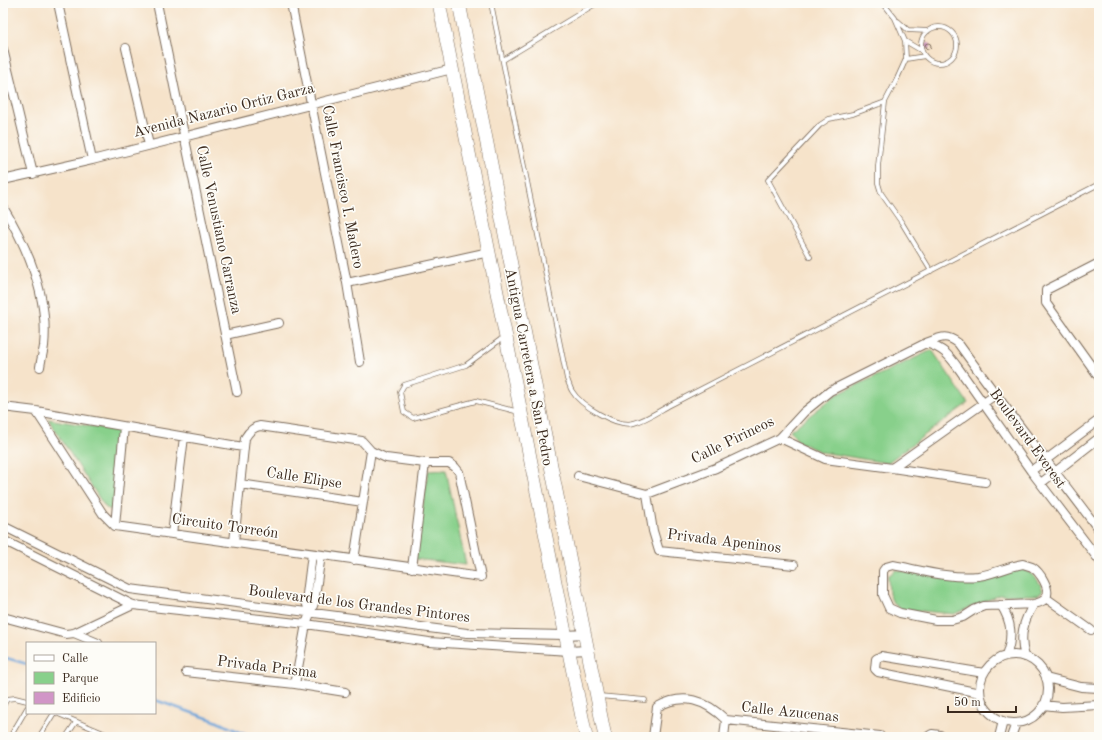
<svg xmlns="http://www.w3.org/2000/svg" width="1102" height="740" font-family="'Old Standard TT',serif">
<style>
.green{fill:#88d08b;stroke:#627d54}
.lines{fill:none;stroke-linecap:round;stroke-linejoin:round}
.stream{stroke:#6aa3d9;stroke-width:2.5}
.building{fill:url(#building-hatch)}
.service-casing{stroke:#7c6b5a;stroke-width:5.5}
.minor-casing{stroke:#7c6b5a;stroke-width:10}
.primary-casing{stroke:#7c6b5a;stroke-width:14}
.service{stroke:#fff;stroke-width:4}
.minor{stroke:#fff;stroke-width:8}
.primary{stroke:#fff;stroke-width:13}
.labels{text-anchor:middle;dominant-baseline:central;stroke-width:3.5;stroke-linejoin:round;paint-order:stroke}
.street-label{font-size:15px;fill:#3b2a1e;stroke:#fdfcf7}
</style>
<defs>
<pattern id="building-hatch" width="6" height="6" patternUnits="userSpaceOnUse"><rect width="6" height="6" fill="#d195c7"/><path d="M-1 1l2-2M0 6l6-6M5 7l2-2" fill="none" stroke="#ab7aa1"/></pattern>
</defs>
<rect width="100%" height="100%" fill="#fdfcf7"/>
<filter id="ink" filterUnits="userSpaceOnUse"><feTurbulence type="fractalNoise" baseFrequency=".025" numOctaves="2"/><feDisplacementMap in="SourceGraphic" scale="8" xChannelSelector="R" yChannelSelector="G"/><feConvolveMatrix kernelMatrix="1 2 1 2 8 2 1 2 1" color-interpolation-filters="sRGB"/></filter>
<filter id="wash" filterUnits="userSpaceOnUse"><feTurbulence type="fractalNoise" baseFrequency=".012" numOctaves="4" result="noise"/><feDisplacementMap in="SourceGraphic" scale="16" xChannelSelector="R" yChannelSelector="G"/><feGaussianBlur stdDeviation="0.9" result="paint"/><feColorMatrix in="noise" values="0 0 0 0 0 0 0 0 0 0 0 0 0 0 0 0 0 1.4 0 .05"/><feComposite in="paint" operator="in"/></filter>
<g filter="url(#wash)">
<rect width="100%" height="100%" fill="#f6e3ca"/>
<path class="green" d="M 932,350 L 968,403 L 887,463 L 821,452 L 799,442 L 790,431 L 836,395 Z
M 48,419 L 119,431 L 113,510 L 108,509 L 105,507 Z
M 446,470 L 466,565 L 415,559 L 428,471 Z
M 1022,569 C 1033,574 1039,579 1043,591 L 1038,595 L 1000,595 L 954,614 L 901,609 L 893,603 L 889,594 L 888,576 L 896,570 L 960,581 L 982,578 L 1011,570 Z"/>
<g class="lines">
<path class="stream" d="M 3,657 L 27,664
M 155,700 L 213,720 L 251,737"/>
</g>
<g id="blocks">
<path class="building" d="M925 46a3 3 0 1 1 6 0a3 3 0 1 1-6 0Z"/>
</g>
</g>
<g filter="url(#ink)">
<use href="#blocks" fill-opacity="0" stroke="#7c6b5a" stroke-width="1"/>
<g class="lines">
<g class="service-casing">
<path id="service" d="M 491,3 L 567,379 C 569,383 570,388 572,391 C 580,405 617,428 634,423 C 646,420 659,411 670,405 L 1099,184
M 883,3 L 895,18 L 905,41 L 906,59 L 896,81 L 885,102 L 878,166 L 878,183 L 881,193 L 902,223 L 931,271
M 898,21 L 908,30 L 928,31
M921 45a18 18 0 1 1 36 0a18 18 0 1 1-36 0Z
M 905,41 L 922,51
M 906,59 L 925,56
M 503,60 L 597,3
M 810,257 L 768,180 L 820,125 L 829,119 L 853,114 L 885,102
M 504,337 L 466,365 L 404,385 L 400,392 L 404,412 L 413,418 L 476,401 L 519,412
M 599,696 L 645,700
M 3,706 L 7,699 L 15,698 L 27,701
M 56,713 L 113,737
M 10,737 L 27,708
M 39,737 L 54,713
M 66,737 L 76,722
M 94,737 L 98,731"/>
</g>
<g class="minor-casing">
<path id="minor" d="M 58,3 L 92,160
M 157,3 L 237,392
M 291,3 L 347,283 L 360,362
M 126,48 L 149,145
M 3,49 L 33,174
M 3,180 L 92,160 L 452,69
M 3,207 C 28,248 49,297 44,346 C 43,353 41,360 40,367
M 1099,263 L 1052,287 L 1046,290 L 1046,303 L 1099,377
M 347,283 L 489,252
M 225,335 L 279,323
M 926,343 C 944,349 948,354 959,369 L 1031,471 L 1099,560
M 3,407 L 36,411 L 243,447
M 36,411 L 103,514 L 115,526 L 481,577 L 459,472 L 455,467 L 449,463 L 425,463 L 386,458 L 371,451
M 780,438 L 825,459 L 892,468 L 985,482
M 892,468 L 995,395
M 1031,471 L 1099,420
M 578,476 L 647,494 L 716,468 L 780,438 L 804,412 L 830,391 L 926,343 C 940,338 945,333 958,343 C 1004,407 1052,467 1099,530
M 1041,483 L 1099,438
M 240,484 L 363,502
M 647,494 L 653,531 L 659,551 L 794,565
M 3,526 L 130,589 L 467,633 L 566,635 L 585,634
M 115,526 L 124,427
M 172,534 L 184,437
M 3,540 L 133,605 L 306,624 L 429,642 L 569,651 L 587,650
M 234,542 L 245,438 C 249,431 253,427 260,426 L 362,441 L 371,451 L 354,560
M 1023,564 C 1025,565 1030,566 1032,567 C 1040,572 1051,589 1046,598 C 1043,602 1038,603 1034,604 L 984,606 L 974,610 L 963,617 L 952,620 L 936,620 L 900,613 L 889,608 L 883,595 L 883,571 L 886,567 L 893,565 C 920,570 950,579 978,576 C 993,574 1007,567 1023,564 Z
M 412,568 L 425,463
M 1046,598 L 1091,630
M 1001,605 C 1012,622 1013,637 1006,656
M 310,613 L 306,602 L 312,554
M 3,617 L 66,634 L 74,633 L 133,605
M 74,633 L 98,643
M980 689a34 34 0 1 1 68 0a34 34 0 1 1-68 0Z
M 1025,657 C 1019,637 1023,621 1034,604
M 186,672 L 295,684 L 345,692
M 1046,678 L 1081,687 L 1099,688
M 295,684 L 306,624 L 314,603 L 321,555
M 980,693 L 878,672 L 875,669 L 876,659 L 881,656 L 984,673
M 1043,705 L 1062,707 L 1099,705
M 653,737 L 657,707 C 684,692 705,700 726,720 L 880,736
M 724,737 L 726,720
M 927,737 L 932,734 L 940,735 L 942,737
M 999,737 L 1003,721
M 1011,737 L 1016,723"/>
</g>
<g class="primary-casing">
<path id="primary" d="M 439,3 L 586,737
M 459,3 L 605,737"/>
</g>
<use href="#service" class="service"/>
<use href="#minor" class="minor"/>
<use href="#primary" class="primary"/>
</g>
</g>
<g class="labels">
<g class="street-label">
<text transform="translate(224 111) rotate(-14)">Avenida Nazario Ortiz Garza</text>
<text transform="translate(342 187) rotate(79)">Calle Francisco I. Madero</text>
<text transform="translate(218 230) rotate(78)">Calle Venustiano Carranza</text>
<text transform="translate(528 367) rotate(79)">Antigua Carretera a San Pedro</text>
<text transform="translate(1027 439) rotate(54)">Boulevard Everest</text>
<text transform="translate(733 441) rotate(-26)">Calle Pirineos</text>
<text transform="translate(304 479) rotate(9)">Calle Elipse</text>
<text transform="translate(225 527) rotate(8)">Circuito Torreón</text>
<text transform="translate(724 542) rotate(7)">Privada Apeninos</text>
<text transform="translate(359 605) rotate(7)">Boulevard de los Grandes Pintores</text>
<text transform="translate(267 668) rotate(7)">Privada Prisma</text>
<text transform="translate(790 713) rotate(6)">Calle Azucenas</text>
</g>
</g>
<rect width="1102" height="740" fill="none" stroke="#fdfcf7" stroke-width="16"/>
<rect x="26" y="642" width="130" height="72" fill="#fdfcf7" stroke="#afa8a0"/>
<rect x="34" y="655" width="20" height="6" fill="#ffffff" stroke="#afa8a0"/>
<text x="62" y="662" font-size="12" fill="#3b2a1e">Calle</text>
<rect x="34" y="672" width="20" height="12" fill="#88d08b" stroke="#afa8a0"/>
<text x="62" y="682" font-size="12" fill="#3b2a1e">Parque</text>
<rect x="34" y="692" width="20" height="12" fill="#d195c7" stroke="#afa8a0"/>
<text x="62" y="702" font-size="12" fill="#3b2a1e">Edificio</text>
<path d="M948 706v6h68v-6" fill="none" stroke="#3b2a1e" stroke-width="2"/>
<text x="954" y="706" font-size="12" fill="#3b2a1e" stroke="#fdfcf7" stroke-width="3" paint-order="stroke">50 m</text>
</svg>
